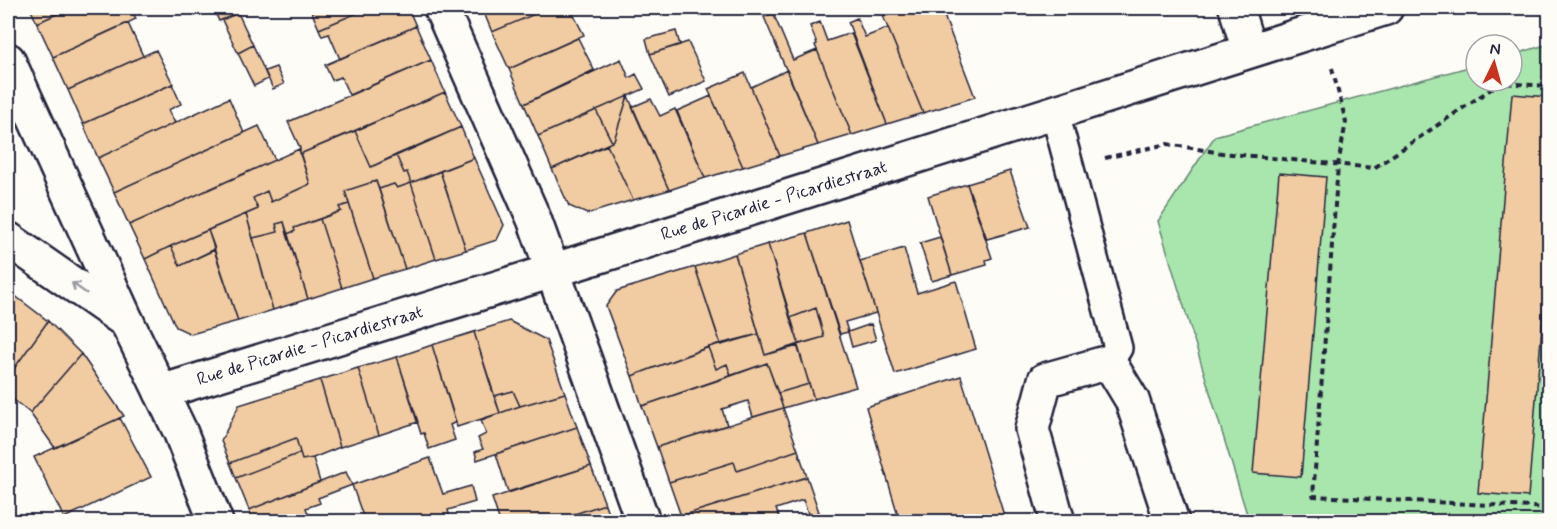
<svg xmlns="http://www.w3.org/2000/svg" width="1557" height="529" font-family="Mynerve,sans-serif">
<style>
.green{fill:#a9e6ad;stroke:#668474;stroke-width:1.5}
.building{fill:#f1cba1;stroke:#22223b;stroke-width:1.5}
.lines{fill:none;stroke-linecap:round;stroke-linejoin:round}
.pedestrian-casing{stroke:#22223b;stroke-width:32}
.minor-casing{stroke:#22223b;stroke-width:38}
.tertiary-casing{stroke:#22223b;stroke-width:38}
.path{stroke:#22223b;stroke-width:4;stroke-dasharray:6 4.5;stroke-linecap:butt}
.pedestrian{stroke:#fdfcf7;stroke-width:27}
.minor{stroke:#fdfcf7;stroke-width:33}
.tertiary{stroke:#fdfcf7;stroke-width:33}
.oneway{stroke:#9a9aa2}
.labels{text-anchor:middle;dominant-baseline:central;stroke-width:6;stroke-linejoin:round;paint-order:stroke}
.street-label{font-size:18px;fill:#22223b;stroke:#fdfcf7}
</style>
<rect width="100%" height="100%" fill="#fdfcf7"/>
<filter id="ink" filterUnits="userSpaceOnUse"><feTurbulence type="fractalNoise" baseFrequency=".0167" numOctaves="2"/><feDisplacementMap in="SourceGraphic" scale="12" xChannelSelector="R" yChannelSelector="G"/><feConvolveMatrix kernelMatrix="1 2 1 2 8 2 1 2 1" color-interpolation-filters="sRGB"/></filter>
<g filter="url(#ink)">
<path class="green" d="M 1549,44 L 1549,521 L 1249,521 L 1158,221 L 1215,136 L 1476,65 L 1476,81 L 1512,81 L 1512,55 Z"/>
<path class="building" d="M 30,8 L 70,8 L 37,23 Z
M 70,8 L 131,8 L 136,19 L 53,57 L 37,23 Z
M 213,8 L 236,8 L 238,13 L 219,21 Z
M 310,8 L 369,8 L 319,29 Z
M 369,8 L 408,8 L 416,26 L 340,59 L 329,34 L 322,36 L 319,29 Z
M 482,8 L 549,8 L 492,32 Z
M 549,8 L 570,8 L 584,35 L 509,69 L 492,32 Z
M 907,8 L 912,8 L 913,11 L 923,8 L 941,8 L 975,97 L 923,113 L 883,16 Z
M 238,13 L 253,45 L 238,53 L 222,20 Z
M 773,13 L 793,60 L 817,50 L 852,135 L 818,145 L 764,17 Z
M 857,18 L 865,37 L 888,28 L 923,113 L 887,124 L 848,22 Z
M 820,22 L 827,41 L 851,33 L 887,124 L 852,135 L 815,45 L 817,44 L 810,26 Z
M 128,23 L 143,56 L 68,90 L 53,57 Z
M 416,26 L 431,60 L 349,95 L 341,77 L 332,80 L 325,65 Z
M 676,31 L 680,45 L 650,54 L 646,39 Z
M 578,38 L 594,70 L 524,104 L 509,69 Z
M 688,42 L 706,81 L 669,97 L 650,54 Z
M 253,45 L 268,79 L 254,86 L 238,53 Z
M 156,50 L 173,84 L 83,124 L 68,90 Z
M 621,59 L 629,78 L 636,74 L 644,89 L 538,136 L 524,104 Z
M 431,60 L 445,92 L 300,154 L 300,148 L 288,122 Z
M 276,67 L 284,84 L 273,89 L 265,71 Z
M 787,70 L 818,145 L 780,156 L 751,87 Z
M 745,73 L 780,156 L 743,167 L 708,89 Z
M 172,84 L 181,104 L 168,110 L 175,123 L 98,158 L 83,124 Z
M 445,92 L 461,127 L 371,167 L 355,131 Z
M 1512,94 L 1550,97 L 1550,228 L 1528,497 L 1478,493 Z
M 628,96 L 614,140 L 612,142 L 596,110 Z
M 628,96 L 669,190 L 633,200 L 607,145 L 614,140 Z
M 711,96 L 743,167 L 705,178 L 677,111 Z
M 229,98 L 244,133 L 114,192 L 98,158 Z
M 651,99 L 660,116 L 675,109 L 705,178 L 669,190 L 632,107 Z
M 596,110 L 612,142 L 552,169 L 538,136 Z
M 259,126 L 275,160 L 129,225 L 114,192 Z
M 461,127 L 474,158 L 411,183 L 407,172 L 404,173 L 396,155 Z
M 355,131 L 371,167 L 396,155 L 404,173 L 407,172 L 411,183 L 397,188 L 394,184 L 379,189 L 376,181 L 345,191 L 349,204 L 339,207 L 341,211 L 294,228 L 295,231 L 287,234 L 284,222 L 276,224 L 278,232 L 253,238 L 246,214 L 258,209 L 253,198 L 267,191 L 271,202 L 310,184 L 300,154 Z
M 607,145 L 633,200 L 587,214 L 569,206 L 552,169 Z
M 299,149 L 310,184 L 271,202 L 267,191 L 253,198 L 258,209 L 171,246 L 145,259 L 129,225 Z
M 474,158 L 504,225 L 497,240 L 466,250 L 440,171 Z
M 440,171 L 466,250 L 436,259 L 411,183 Z
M 1010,171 L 1030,227 L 987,239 L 967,184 Z
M 1279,173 L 1326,177 L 1301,477 L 1253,473 Z
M 376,181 L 405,269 L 373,278 L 345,191 Z
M 411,183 L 436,259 L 405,269 L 379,189 L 394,184 L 397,188 Z
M 967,184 L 992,258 L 986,260 L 987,265 L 952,275 L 928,196 Z
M 349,204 L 373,278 L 342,288 L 320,219 L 341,211 L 339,207 Z
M 246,214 L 273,310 L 238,321 L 208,230 Z
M 320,219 L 342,288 L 308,299 L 287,234 L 295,231 L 294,228 Z
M 847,220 L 876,313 L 845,322 L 848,332 L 840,334 L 807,233 Z
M 284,222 L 308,299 L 273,310 L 253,238 L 278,232 L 276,224 Z
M 208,230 L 215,249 L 180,266 L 171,246 Z
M 807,233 L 856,387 L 814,399 L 797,345 L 824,337 L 816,308 L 790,318 L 768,244 Z
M 940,237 L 952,275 L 932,281 L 920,243 Z
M 768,244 L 799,344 L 765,355 L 735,254 Z
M 171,246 L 180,266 L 214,250 L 238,321 L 191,334 L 176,327 L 145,259 Z
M 904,248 L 917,293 L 956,281 L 976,349 L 895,374 L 860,261 Z
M 735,254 L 759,334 L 721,345 L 695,267 Z
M 695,267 L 720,343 L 632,376 L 606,306 L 617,291 Z
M 10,292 L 48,321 L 8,377 L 8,296 Z
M 816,308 L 824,337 L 799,344 L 790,318 Z
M 48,321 L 81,354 L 30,413 L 10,397 L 8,399 L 8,377 Z
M 509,321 L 546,340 L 565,393 L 520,406 L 513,391 L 494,396 L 474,332 Z
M 871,324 L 876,340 L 852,347 L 848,332 Z
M 474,332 L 500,413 L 457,427 L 432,345 Z
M 759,334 L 765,355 L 798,346 L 809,384 L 778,393 L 767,363 L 731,376 L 727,364 L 716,369 L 708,347 Z
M 432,345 L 456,422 L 450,425 L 455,440 L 429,449 L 424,433 L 421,434 L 397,357 Z
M 708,347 L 716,369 L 727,364 L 731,376 L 642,406 L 632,376 Z
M 81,354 L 124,416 L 55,448 L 30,413 Z
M 397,357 L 418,422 L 379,435 L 358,368 Z
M 767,363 L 783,408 L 753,417 L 748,401 L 722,409 L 727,425 L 657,447 L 642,406 Z
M 358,368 L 379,435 L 340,447 L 320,380 Z
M 961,376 L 1006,522 L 900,522 L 866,407 Z
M 320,380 L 340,447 L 313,458 L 302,460 L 296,438 L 230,463 L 221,441 L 239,405 Z
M 809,384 L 814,399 L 783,408 L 778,393 Z
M 513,391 L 520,406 L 500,413 L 494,396 Z
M 565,393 L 577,427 L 477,460 L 475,452 L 483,449 L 478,438 L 486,434 L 481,420 L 520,406 Z
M 783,408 L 798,450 L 737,471 L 734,462 L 669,482 L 657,447 Z
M 120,418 L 151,477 L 64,518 L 34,457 Z
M 577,427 L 591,466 L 508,492 L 496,454 Z
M 296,438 L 300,453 L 236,478 L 230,463 Z
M 798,450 L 807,477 L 681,516 L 669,482 L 734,462 L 737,471 Z
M 300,453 L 302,460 L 313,458 L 320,482 L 249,510 L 236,478 Z
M 430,458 L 443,494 L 471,486 L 475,502 L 448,510 L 451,522 L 365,522 L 352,485 Z
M 591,466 L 605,504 L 550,522 L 500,522 L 492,498 Z
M 346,472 L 352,485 L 318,498 L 320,503 L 306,508 L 311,522 L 253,522 L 249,510 Z
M 807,477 L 819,512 L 809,516 L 803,500 L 776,509 L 781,522 L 683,522 L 681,516 Z
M 605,504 L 611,522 L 550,522 Z"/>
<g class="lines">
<g class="pedestrian-casing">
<path id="pedestrian" d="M 1055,113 L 1118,348 L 1109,362"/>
</g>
<g class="minor-casing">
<path id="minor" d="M 441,8 L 534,219 L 643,522
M 1236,8 L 1249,50
M 8,239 L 127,322
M 161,392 L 552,271 L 1386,8
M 1058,522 L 1032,429 L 1045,380 L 1109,362 L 1132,400 L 1172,522"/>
</g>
<g class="tertiary-casing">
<path id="tertiary" d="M 8,60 L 127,322 L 180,431 L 216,522"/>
</g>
<path class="path" d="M 1332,68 L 1346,122 L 1338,165 L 1313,496 L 1550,508
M 1105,158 L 1167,144 L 1222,153 L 1374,168 L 1500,83 L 1550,86
M 1544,508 L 1550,438"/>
<use href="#pedestrian" class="pedestrian"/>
<use href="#minor" class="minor"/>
<use href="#tertiary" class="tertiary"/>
</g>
<defs><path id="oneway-shaft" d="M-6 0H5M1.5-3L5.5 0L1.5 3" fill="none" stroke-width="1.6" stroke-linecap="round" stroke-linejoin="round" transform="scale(1.5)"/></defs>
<use class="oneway" href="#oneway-shaft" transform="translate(79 288) rotate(-145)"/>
</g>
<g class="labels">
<g class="street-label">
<text transform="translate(774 201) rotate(-17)">Rue de Picardie - Picardiestraat</text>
<text transform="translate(310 346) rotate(-17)">Rue de Picardie - Picardiestraat</text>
</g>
</g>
<rect width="1557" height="529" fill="none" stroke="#fdfcf7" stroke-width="30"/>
<rect x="15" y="15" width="1527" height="499" fill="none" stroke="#22223b" stroke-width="2" filter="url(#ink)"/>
<g transform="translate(1494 63) rotate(5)"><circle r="28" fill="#fdfcf7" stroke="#a5a5ac" stroke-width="1.5"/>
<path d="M0-4.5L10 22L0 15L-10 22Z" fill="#c8321e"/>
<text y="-9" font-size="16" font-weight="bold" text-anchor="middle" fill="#22223b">N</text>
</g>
</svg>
